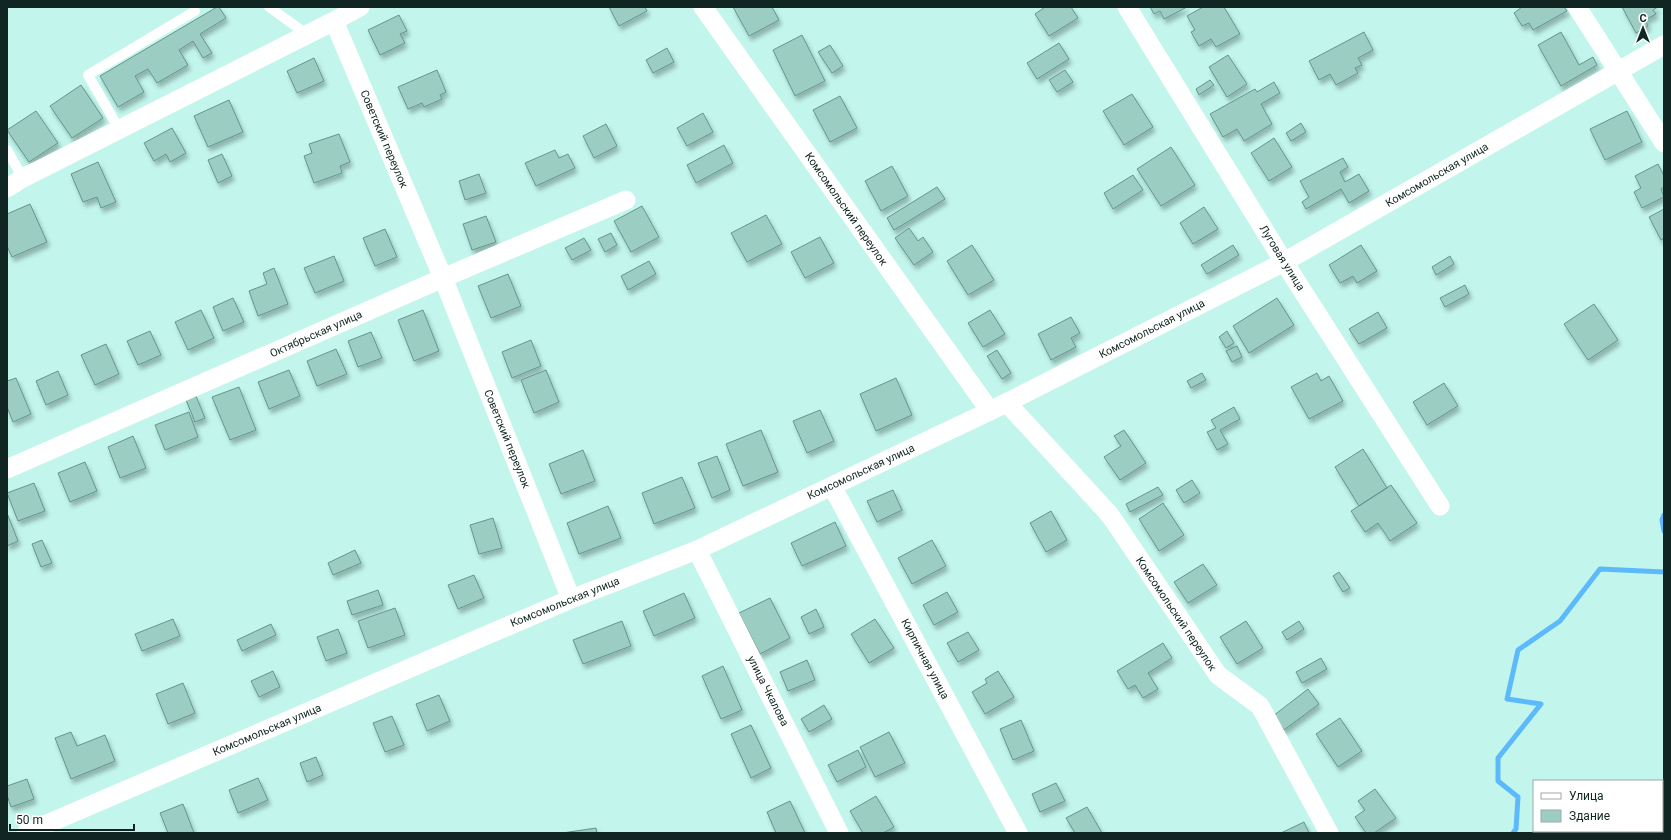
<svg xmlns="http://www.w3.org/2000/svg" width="1671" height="840" font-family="Roboto,sans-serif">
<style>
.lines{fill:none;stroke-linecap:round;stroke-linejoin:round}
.stream{stroke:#5cbafc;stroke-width:5}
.building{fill:#9bcdc3;stroke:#64958c;filter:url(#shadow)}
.lane{stroke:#fff;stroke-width:10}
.street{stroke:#fff;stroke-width:19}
.labels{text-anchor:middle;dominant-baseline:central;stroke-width:3;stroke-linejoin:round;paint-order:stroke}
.street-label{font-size:11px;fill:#112622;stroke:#fff}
</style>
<defs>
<filter id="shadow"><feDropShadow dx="2.5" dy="4.5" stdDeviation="2" flood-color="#0004"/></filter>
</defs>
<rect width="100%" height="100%" fill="#c2f6ec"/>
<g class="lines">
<path class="stream" d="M 1664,515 L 1662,520 L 1664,531
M 1513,833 L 1516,829 L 1518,797 L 1498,781 L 1498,758 L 1541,704 L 1507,699 L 1518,650 L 1560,621 L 1600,569 L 1664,572"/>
</g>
<path class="building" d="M 217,7 L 219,7 L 226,18 L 200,34 L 212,53 L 203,58 L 193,41 L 179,50 L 188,65 L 157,83 L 148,69 L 135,76 L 144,92 L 118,107 L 100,76 Z
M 609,7 L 645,7 L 647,11 L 619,26 Z
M 733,7 L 772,7 L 779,20 L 749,36 Z
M 1045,7 L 1071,7 L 1078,18 L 1049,36 L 1035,14 Z
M 1150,7 L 1187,7 L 1164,19 L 1160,11 L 1154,14 Z
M 1203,7 L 1224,7 L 1240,34 L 1216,47 L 1211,39 L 1199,46 L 1191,32 L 1195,30 L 1187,16 Z
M 1522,7 L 1564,7 L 1567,11 L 1533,30 L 1529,23 L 1522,26 L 1514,13 Z
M 1622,7 L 1658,7 L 1653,10 L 1656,14 L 1645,20 L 1648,26 L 1636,33 Z
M 399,15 L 407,31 L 400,34 L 405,43 L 380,55 L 368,30 Z
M 1364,32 L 1373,50 L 1358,58 L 1362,65 L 1355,68 L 1358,73 L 1336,85 L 1330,74 L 1319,80 L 1309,61 Z
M 1561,32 L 1579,65 L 1593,57 L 1597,65 L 1561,86 L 1538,45 Z
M 802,35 L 825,81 L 795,96 L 773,50 Z
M 1059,43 L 1069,59 L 1037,79 L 1027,63 Z
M 830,45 L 843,66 L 832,73 L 818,52 Z
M 667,48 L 674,62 L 653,73 L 646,60 Z
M 1228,55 L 1247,84 L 1227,97 L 1209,67 Z
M 314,58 L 324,81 L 297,93 L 287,71 Z
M 437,70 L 446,92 L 440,95 L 442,99 L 424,107 L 422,103 L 408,109 L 398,87 Z
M 1065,70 L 1073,82 L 1057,92 L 1049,80 Z
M 1210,80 L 1214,85 L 1199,95 L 1196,89 Z
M 1274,82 L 1280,93 L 1261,104 L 1272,124 L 1244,141 L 1237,129 L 1223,137 L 1210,114 L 1255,89 L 1257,92 Z
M 81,85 L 103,118 L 72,138 L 50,106 Z
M 1132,94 L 1153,127 L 1124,145 L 1103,111 Z
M 840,96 L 857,128 L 830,142 L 813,110 Z
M 229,100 L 243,132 L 208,147 L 194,116 Z
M 36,111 L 58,143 L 29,162 L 7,130 Z
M 1627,111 L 1642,142 L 1605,160 L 1590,129 Z
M 703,113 L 713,132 L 687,146 L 677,128 Z
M 1301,123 L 1306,132 L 1291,141 L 1286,133 Z
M 606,124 L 617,146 L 594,158 L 583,136 Z
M 172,128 L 186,153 L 170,162 L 166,154 L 154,161 L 144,143 Z
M 339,134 L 350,162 L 340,166 L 342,173 L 314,183 L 304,156 L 312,153 L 309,144 Z
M 1274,138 L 1292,167 L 1269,181 L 1251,153 Z
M 724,145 L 733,163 L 696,183 L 687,165 Z
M 1171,147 L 1195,185 L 1161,206 L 1137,169 Z
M 555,150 L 559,158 L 568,154 L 575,168 L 536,186 L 525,163 Z
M 222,154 L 232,176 L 218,183 L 208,160 Z
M 1343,158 L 1348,167 L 1340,172 L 1345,182 L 1359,174 L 1369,191 L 1349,203 L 1341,189 L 1306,209 L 1302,202 L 1309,197 L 1300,181 Z
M 98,162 L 116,202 L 101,208 L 97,197 L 83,202 L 71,174 Z
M 1658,164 L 1664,176 L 1664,187 L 1661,189 L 1664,197 L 1642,208 L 1634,192 L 1641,188 L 1635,176 Z
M 892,166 L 908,196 L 881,211 L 865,181 Z
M 479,174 L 486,193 L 465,200 L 459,181 Z
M 1133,175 L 1143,190 L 1113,209 L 1104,193 Z
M 937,187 L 945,199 L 894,230 L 887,218 Z
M 30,204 L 47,242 L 12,257 L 7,246 L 7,214 Z
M 642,206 L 659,237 L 631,252 L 614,221 Z
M 1204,207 L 1218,229 L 1193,244 L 1180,223 Z
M 1664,209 L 1664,238 L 1661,240 L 1649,217 Z
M 766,215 L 782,244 L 747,262 L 731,233 Z
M 486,216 L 496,242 L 472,250 L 463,224 Z
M 909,228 L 918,241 L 923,237 L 933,252 L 914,265 L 895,238 Z
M 385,229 L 397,257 L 375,266 L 363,238 Z
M 611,233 L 617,245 L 605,252 L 598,239 Z
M 820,237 L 834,263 L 805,278 L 791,252 Z
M 584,238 L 591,250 L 572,260 L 565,248 Z
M 972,245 L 994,280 L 968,295 L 947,261 Z
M 1233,245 L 1239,255 L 1207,274 L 1201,265 Z
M 1361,245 L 1377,271 L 1357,283 L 1353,276 L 1340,283 L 1329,265 Z
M 334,256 L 344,281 L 315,293 L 304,268 Z
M 1450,256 L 1454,264 L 1436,275 L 1432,267 Z
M 649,261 L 656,274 L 628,290 L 621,276 Z
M 274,268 L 288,304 L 258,316 L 249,291 L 267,284 L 263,273 Z
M 508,274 L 521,306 L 491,318 L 478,286 Z
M 1465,285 L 1469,294 L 1445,307 L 1440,298 Z
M 233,298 L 244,322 L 223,331 L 213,307 Z
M 1277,298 L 1294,325 L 1249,353 L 1233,326 Z
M 1594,304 L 1618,340 L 1588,360 L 1564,324 Z
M 201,310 L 214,338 L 188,350 L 175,322 Z
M 423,310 L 439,351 L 414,361 L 398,320 Z
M 990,310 L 1005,334 L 983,347 L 968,323 Z
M 1378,312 L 1387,328 L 1359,344 L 1349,329 Z
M 1071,317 L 1080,333 L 1071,338 L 1076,347 L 1051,360 L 1038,334 Z
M 150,331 L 161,355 L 138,365 L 127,341 Z
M 1227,331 L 1234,343 L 1226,348 L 1219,337 Z
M 371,332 L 382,358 L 358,367 L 348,341 Z
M 531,340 L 541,366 L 512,378 L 502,352 Z
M 106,344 L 119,374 L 95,385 L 81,355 Z
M 1237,346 L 1242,357 L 1232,362 L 1226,351 Z
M 336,349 L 347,374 L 317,386 L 307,361 Z
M 997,350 L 1011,373 L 1002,379 L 987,356 Z
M 289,370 L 300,396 L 269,409 L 258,382 Z
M 546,370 L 559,402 L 534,413 L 521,380 Z
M 58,371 L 68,395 L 46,405 L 36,381 Z
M 1202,373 L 1206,380 L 1191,388 L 1187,381 Z
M 1317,373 L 1321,381 L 1329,376 L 1343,401 L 1309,419 L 1291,387 Z
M 16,378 L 31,414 L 13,422 L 7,407 L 7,381 Z
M 896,378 L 912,415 L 876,431 L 860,394 Z
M 1444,383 L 1458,406 L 1427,425 L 1413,402 Z
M 239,387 L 256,430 L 230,440 L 212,397 Z
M 196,396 L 205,418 L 195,422 L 186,400 Z
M 1234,407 L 1240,419 L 1220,430 L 1228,444 L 1217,450 L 1207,432 L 1216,428 L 1211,420 Z
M 820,410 L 834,441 L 807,453 L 793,421 Z
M 189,412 L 198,437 L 165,450 L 155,425 Z
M 761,430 L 778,472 L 743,486 L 726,444 Z
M 1124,430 L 1146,463 L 1120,480 L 1104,457 L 1121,446 L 1114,436 Z
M 133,436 L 146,468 L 120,478 L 108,447 Z
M 1363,449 L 1387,488 L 1359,506 L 1335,467 Z
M 583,450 L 595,481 L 561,494 L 549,464 Z
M 717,456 L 730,490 L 712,498 L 698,463 Z
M 85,462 L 97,491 L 70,502 L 58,473 Z
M 682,477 L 695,508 L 654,524 L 642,493 Z
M 1192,480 L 1200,493 L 1184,503 L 1176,490 Z
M 34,483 L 45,511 L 18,521 L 7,493 Z
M 1391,485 L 1417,523 L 1390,541 L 1378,523 L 1365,532 L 1351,511 Z
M 1158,487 L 1163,495 L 1130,512 L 1126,504 Z
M 893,490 L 902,510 L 877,522 L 867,501 Z
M 1163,503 L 1184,535 L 1159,551 L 1139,519 Z
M 608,506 L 621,538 L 579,554 L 567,523 Z
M 1051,511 L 1067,540 L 1046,552 L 1030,523 Z
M 7,513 L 18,541 L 7,546 Z
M 493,518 L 502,548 L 479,554 L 470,525 Z
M 835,522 L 846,546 L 802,566 L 791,543 Z
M 42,540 L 52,563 L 41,567 L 32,544 Z
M 932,540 L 946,566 L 912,584 L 898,558 Z
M 355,550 L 361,563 L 333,575 L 328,563 Z
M 1203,564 L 1217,585 L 1188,603 L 1174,582 Z
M 1339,572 L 1350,588 L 1343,592 L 1333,576 Z
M 474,575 L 484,598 L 458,609 L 448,585 Z
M 378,590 L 383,605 L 352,615 L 347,601 Z
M 947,592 L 958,612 L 934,625 L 923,605 Z
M 684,593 L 695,618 L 654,636 L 643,611 Z
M 770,598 L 790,638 L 760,654 L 739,613 Z
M 395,608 L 405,635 L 368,648 L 358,621 Z
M 816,609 L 824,627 L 809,634 L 801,617 Z
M 173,619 L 180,636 L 142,651 L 135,634 Z
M 875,619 L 894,648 L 869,663 L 851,634 Z
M 622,621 L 631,646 L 583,664 L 573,640 Z
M 1246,621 L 1263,648 L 1237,664 L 1220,637 Z
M 1299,621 L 1304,629 L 1287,640 L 1282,632 Z
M 271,624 L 276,635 L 242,651 L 237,640 Z
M 338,629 L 347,653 L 326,661 L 317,637 Z
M 968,632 L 979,650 L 958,662 L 947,643 Z
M 1163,643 L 1172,658 L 1148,673 L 1158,689 L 1143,698 L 1135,685 L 1128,689 L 1117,671 Z
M 1321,658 L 1327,669 L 1302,683 L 1296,672 Z
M 807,660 L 815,680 L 788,691 L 780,672 Z
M 723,666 L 742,710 L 721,719 L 702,676 Z
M 273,671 L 280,687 L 259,697 L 251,681 Z
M 998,671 L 1014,697 L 985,714 L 972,692 L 987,683 L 985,679 Z
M 183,683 L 195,713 L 168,724 L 156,694 Z
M 1308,689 L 1319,704 L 1284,730 L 1273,716 Z
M 439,695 L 450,721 L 427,731 L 416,704 Z
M 824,705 L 832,719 L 809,732 L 801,719 Z
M 392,716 L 404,745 L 385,752 L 373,723 Z
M 1340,718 L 1362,751 L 1338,767 L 1316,734 Z
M 1021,720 L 1034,751 L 1013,760 L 1000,729 Z
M 751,725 L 771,768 L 751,778 L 731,734 Z
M 71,732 L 77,746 L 105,735 L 115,761 L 71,779 L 55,738 Z
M 889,732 L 905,763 L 875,777 L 860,747 Z
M 858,750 L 866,767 L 837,782 L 828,765 Z
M 316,757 L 323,775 L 307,782 L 300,763 Z
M 258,778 L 268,800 L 238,813 L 229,790 Z
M 27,779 L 34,799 L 11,807 L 7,795 L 7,786 Z
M 1056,783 L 1065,801 L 1040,812 L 1032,794 Z
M 1375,789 L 1396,818 L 1374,833 L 1366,833 L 1355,817 L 1365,810 L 1358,801 Z
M 876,796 L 894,827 L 883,833 L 863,833 L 850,811 Z
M 790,801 L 805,833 L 776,833 L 767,812 Z
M 183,804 L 194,833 L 168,833 L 160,813 Z
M 1087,807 L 1102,833 L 1075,833 L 1066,818 Z
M 1304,822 L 1309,833 L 1281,833 Z
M 596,828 L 597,833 L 562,833 Z"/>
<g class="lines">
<path class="lane" d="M 269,7 L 308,35
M 119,129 L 88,75 L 195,11
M 7,150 L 23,178"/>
<path class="street" d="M 703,7 L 990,411
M 1127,7 L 1284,262 L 1440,506
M 1577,7 L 1664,143
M 334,21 L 443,278 L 571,599
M 7,188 L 23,178 L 334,21 L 360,7
M 1007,403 L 1110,515 L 1218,675 L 1260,706 L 1329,833
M 7,469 L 443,278 L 626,200
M 832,486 L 1018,833
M 697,550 L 839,833
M 26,833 L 571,599 L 697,550 L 990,411 L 1284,262 L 1664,45"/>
</g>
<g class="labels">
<g class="street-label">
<text transform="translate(384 139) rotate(67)">Советский переулок</text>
<text transform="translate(1437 175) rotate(-30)">Комсомольская улица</text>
<text transform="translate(846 209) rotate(55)">Комсомольский переулок</text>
<text transform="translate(1282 258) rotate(58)">Луговая улица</text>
<text transform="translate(1152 329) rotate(-27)">Комсомольская улица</text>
<text transform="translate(316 334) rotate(-24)">Октябрьская улица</text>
<text transform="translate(507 439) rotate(68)">Советский переулок</text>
<text transform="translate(861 472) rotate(-25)">Комсомольская улица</text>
<text transform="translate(565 602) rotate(-22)">Комсомольская улица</text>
<text transform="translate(1176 614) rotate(56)">Комсомольский переулок</text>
<text transform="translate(925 659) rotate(62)">Кирпичная улица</text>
<text transform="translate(768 691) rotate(63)">улица Чкалова</text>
<text transform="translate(267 730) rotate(-23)">Комсомольская улица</text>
</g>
</g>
<rect width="1671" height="840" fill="none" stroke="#112622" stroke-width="16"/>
<rect x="1533" y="780" width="130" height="52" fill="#ffffff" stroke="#a0a8a7"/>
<rect x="1541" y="793" width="20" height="6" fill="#ffffff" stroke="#a0a8a7"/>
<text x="1569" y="800" font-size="12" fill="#112622">Улица</text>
<rect x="1541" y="810" width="20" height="12" fill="#9bcdc3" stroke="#a0a8a7"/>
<text x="1569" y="820" font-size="12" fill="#112622">Здание</text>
<g transform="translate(1643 28)" stroke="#ffffff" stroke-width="3" paint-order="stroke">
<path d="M0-3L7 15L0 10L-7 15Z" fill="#112622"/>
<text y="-6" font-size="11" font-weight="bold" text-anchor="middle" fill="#112622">С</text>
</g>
<path d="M10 824v6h124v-6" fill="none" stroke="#112622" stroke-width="2"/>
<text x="16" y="824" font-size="12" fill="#112622" stroke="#ffffff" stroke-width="3" paint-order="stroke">50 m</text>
</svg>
